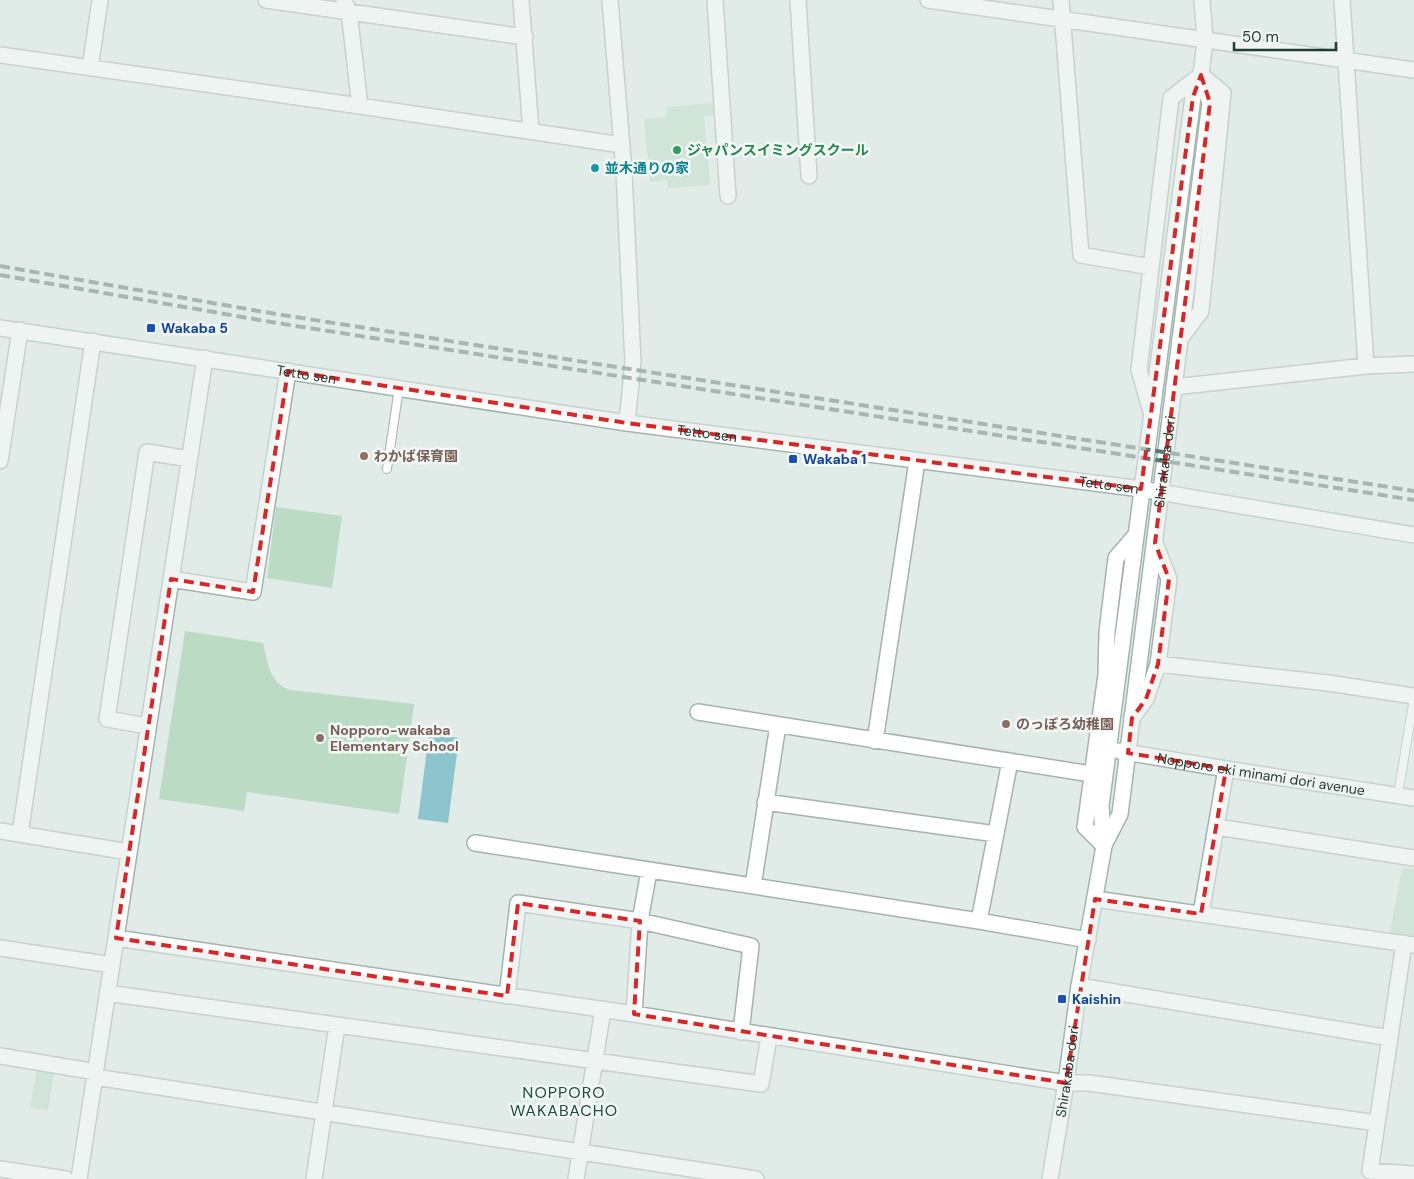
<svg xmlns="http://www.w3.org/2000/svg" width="1414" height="1179" font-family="'DM Sans','Noto Sans JP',sans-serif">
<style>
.green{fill:#bbdbc4}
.water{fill:#8cc3cd}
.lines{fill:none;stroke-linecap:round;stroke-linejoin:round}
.lane-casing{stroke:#a4b3ae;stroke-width:10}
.street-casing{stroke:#a4b3ae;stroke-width:18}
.secondary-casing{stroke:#a1b6af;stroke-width:18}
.lane{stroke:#fff;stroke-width:8}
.street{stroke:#fff;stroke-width:15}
.secondary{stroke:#fff;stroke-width:15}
.rail{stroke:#5d7670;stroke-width:4;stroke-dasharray:10 5;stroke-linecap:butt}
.marked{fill:none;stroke:#d62828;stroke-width:4;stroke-dasharray:10 6;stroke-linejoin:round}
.leisure-dot{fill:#2e9e5b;stroke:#f2f8f5;stroke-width:2}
.culture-dot{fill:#0f9aa8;stroke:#f2f8f5;stroke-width:2}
.transit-dot{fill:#1a4fb4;stroke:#f2f8f5;stroke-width:2}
.education-dot{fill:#8d6e63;stroke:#f2f8f5;stroke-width:2}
.labels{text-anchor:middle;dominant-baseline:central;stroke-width:5;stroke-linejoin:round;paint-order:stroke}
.leisure-label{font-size:14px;font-weight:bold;fill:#27864d;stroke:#f2f8f5;text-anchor:start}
.culture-label{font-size:14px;font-weight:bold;fill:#0d838f;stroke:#f2f8f5;text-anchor:start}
.transit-label{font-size:14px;font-weight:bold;fill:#164399;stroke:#f2f8f5;text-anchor:start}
.street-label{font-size:14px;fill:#233b35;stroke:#f2f8f5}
.education-label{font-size:14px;font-weight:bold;fill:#785e54;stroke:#f2f8f5;text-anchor:start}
.quarter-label{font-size:16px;letter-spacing:1px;fill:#204c41;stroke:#f2f8f5}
</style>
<rect width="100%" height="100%" fill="#e1ebe7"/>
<path class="green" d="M 714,103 L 715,115 L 704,116 L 710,185 L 668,188 L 667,180 L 650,182 L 644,119 L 667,117 L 666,107 Z
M 276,507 L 342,516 L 332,588 L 267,578 Z
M 185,631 L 263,643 C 268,662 269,683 290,690 L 414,704 L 399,814 L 247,792 L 244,811 L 159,799 Z
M 1402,868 L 1414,869 L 1414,936 L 1390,933 Z
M 37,1069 L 54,1071 L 48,1110 L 30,1108 Z"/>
<path class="water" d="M 429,734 L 459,738 L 448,823 L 418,819 Z"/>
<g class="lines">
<g class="lane-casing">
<path id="lane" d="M 387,469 L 399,388
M 1398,795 L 1414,698"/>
</g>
<g class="street-casing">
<path id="street" d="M 266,0 L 525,37
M 344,0 L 349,12 L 360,106
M 521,0 L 531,131
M 610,0 L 624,172 L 633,362 L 627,423
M 715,0 L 728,196
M 798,0 L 809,176
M 928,0 L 1414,70
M 1061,0 L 1081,255 L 1151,267
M 1342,0 L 1366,366
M 0,55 L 360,106 L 622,145
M 90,68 L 100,0
M 1174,387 L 1366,366 L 1414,364
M 1151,412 L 1139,370 L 1171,98 L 1201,75 L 1223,93 L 1201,311 L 1180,339
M 0,461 L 20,330
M 171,579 L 253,592 L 288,371
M 1158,664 L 1328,683 L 1414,696
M 698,712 L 1091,774
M 1132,718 L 1146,699 L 1158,664 L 1169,579 L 1155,543
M 148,726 L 107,719 L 147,452 L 189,459
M 875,741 L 917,461
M 765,802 L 996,834
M 1217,827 L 1414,858
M 0,831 L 129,852
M 20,834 L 93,341
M 475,843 L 979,921 L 1088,940
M 1104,846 L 1085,827 L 1106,675 L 1107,632 L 1116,558 L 1135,536
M 753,886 L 778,725
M 1095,899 L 1414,945
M 1201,914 L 1226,769
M 979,921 L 1010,761
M 116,938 L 634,1014 L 1066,1083 L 1089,1083 L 1377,1123
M 1404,943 L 1370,1171 L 1414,1174
M 0,948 L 112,965
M 1079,986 L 1390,1038
M 107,993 L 761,1084 L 769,1037
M 507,996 L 518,903 L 640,921 L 751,946 L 741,1032
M 634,1014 L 640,921 L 649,871
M 0,1056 L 96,1072
M 95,1077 L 756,1179
M 0,1169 L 66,1179
M 79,1179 L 205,358
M 314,1179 L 337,1025
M 576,1179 L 603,1009"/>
</g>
<g class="secondary-casing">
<g id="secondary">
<path id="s1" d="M 0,328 L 627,423 L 1141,489 L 1414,535"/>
<path id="s2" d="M 1119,751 L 1226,769 L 1414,798"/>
<path id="s3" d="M 1104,845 L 1120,814 L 1210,103 L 1201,75"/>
<path id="s4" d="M 1050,1179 L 1066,1083 L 1079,986 L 1104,846 L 1101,806 L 1193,97 L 1201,75 L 1205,40 L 1202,0"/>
</g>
</g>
<use href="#lane" class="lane"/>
<use href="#street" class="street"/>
<use href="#secondary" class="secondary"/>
<path class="rail" d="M 0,266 L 276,314 L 1414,491
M 0,275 L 277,323 L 1414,500"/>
</g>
<path d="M0 0H1414V1179H0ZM 1201,75 L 1210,103 L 1155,543 L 1169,579 L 1158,664 L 1146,699 L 1132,718 L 1128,753 L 1226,769 L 1201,914 L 1095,899 L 1066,1083 L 634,1014 L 640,921 L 518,903 L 507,996 L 116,938 L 171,579 L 253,592 L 288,371 L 627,423 L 1141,489 L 1193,97 Z" fill="#e1ebe7" fill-opacity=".55" fill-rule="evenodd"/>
<path class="marked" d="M 1201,75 L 1210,103 L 1155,543 L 1169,579 L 1158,664 L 1146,699 L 1132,718 L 1128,753 L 1226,769 L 1201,914 L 1095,899 L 1066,1083 L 634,1014 L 640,921 L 518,903 L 507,996 L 116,938 L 171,579 L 253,592 L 288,371 L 627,423 L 1141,489 L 1193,97 Z"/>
<circle class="leisure-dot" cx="677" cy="150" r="5"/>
<circle class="culture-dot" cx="595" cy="168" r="5"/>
<g class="transit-dot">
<rect x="146" y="323" width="10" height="10" rx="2.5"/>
<rect x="788" y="454" width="10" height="10" rx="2.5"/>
<rect x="1057" y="994" width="10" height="10" rx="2.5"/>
</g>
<g class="education-dot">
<circle cx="364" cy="456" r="5"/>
<circle cx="1006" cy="724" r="5"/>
<circle cx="320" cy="738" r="5"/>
</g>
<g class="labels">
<g class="leisure-label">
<text x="687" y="150">ジャパンスイミングスクール</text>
</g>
<g class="culture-label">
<text x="605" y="168">並木通りの家</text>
</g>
<g class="transit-label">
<text x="161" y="328">Wakaba 5</text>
<text x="803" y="459">Wakaba 1</text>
<text x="1072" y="999">Kaishin</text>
</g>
<g class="street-label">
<text stroke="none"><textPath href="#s1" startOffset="310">Tetto sen</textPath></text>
<text stroke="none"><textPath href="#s1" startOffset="715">Tetto sen</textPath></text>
<text stroke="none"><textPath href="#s3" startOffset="390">Shirakaba dori</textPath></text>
<text stroke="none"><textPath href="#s1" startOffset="1120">Tetto sen</textPath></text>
<text stroke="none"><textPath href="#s2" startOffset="144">Nopporo eki minami dori avenue</textPath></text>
<text stroke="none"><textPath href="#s4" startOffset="109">Shirakaba dori</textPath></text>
</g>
<g class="education-label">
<text x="374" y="456">わかば保育園</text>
<text x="1016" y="724">のっぽろ幼稚園</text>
<text x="330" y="730">Nopporo-wakaba<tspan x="330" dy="16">Elementary School</tspan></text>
</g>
<g class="quarter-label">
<text x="564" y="1092">NOPPORO<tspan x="564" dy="18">WAKABACHO</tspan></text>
</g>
</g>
<path d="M1234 42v8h102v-8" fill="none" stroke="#233b35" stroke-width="2.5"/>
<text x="1242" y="42" font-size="15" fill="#233b35" stroke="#f2f8f5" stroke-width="4" paint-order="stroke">50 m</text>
</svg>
